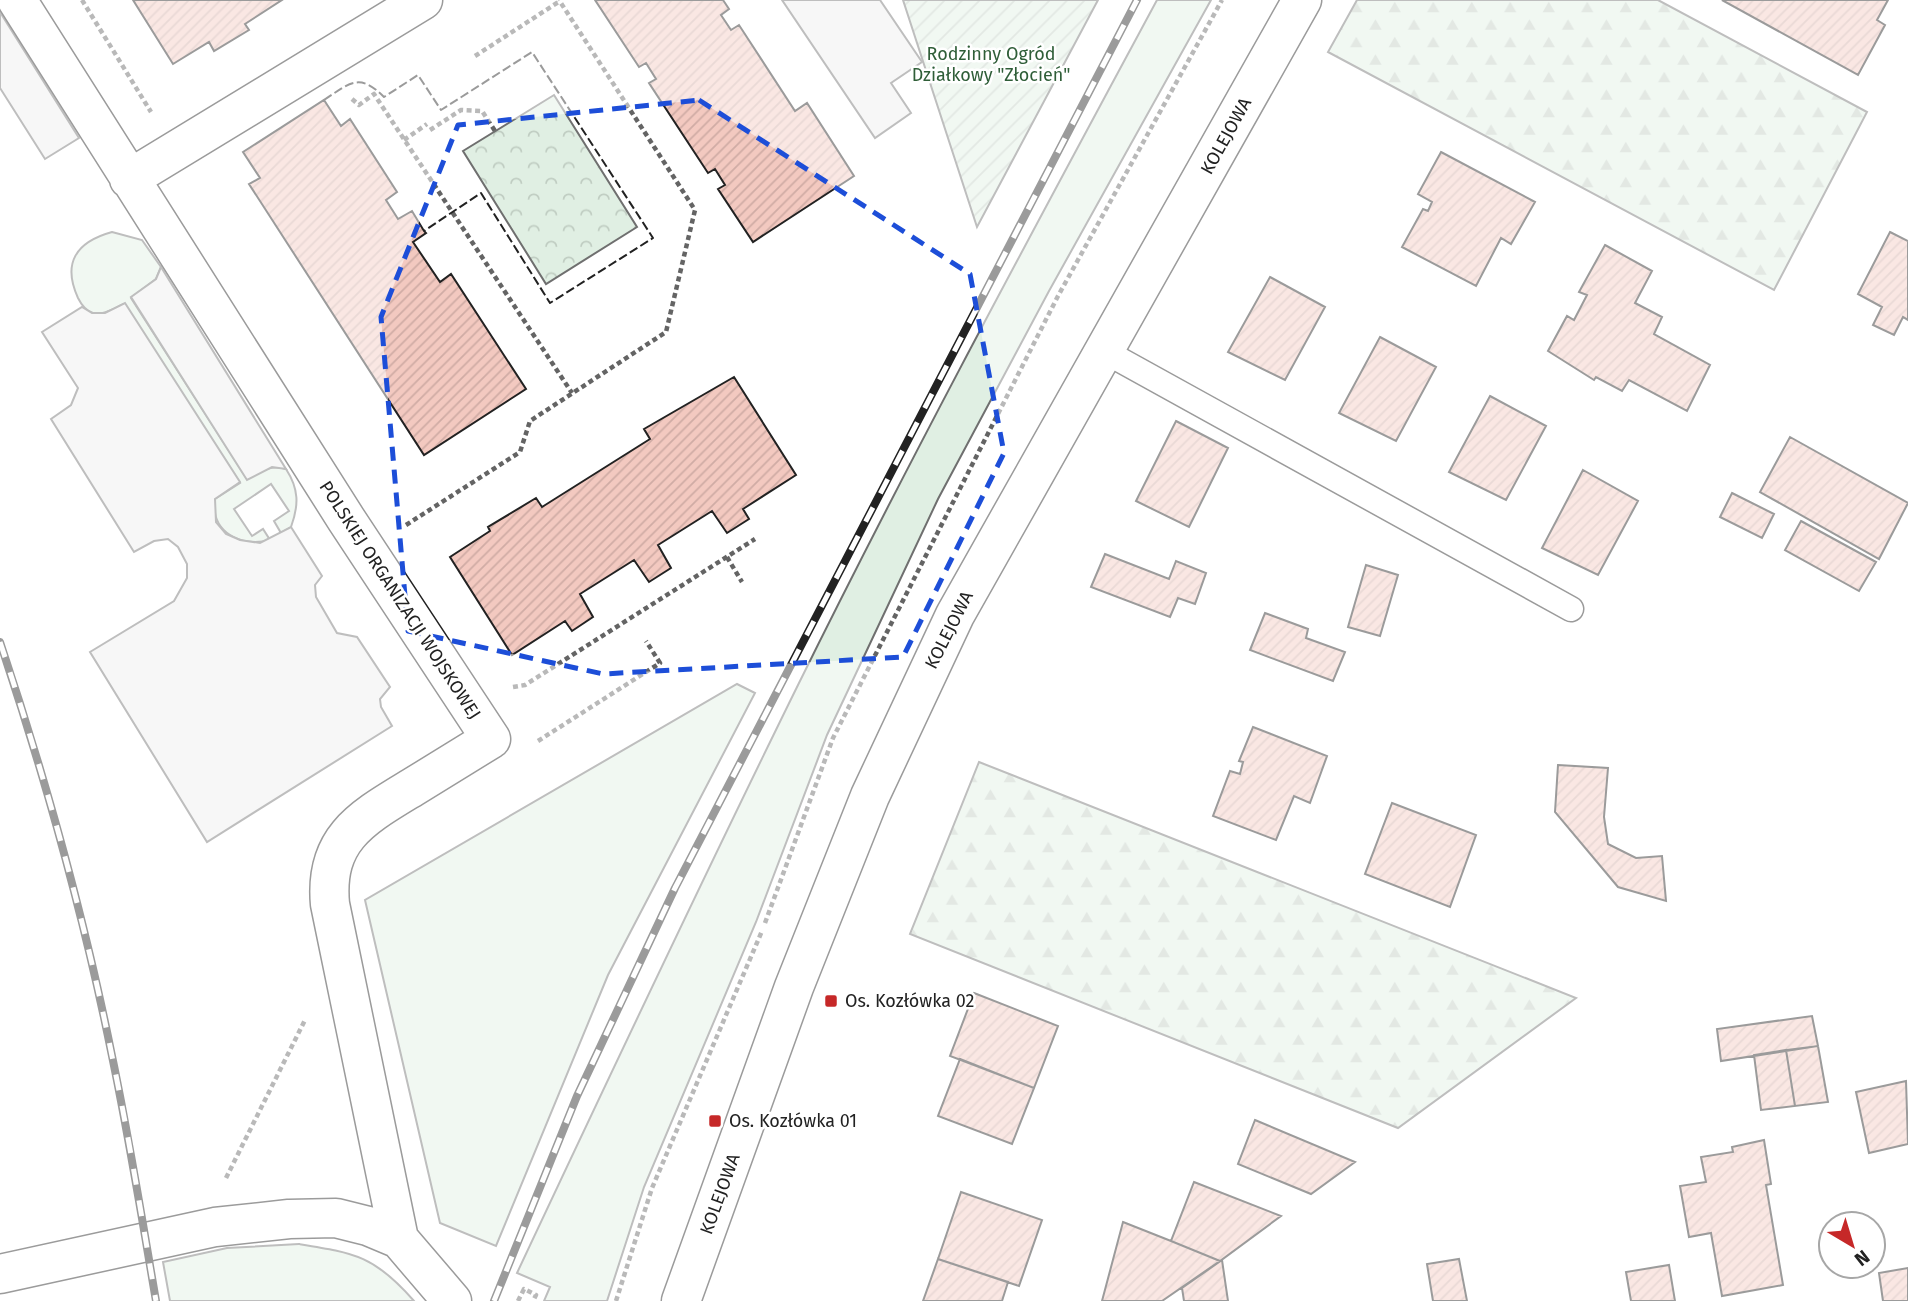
<svg xmlns="http://www.w3.org/2000/svg" width="1908" height="1301" font-family="'Fira Sans',sans-serif">
<style>
.grass{fill:#e0efe3;stroke:#6f6f6f;stroke-width:2}
.forest{fill:url(#forest-firs);stroke:#6f6f6f;stroke-width:2}
.park{fill:url(#park-crowns);stroke:#6f6f6f;stroke-width:2}
.garden{fill:url(#garden-furrows);stroke:#6f6f6f;stroke-width:2}
.parking{fill:#ededed;stroke:#6f6f6f;stroke-width:2}
.building{fill:url(#building-hatch);stroke:#222;stroke-width:2}
.lines{fill:none;stroke-linecap:round;stroke-linejoin:round}
.lane-casing{stroke:#222;stroke-width:27}
.street-casing{stroke:#222;stroke-width:41}
.path{stroke:#646464;stroke-width:4.5;stroke-dasharray:5 3.5;stroke-linecap:butt}
.lane{stroke:#fff;stroke-width:24}
.street{stroke:#fff;stroke-width:38}
.rail-casing{stroke:#222;stroke-width:8}
.rail{stroke:#fff;stroke-width:5;stroke-dasharray:16;stroke-linecap:butt}
.fence{stroke:#222;stroke-width:2;stroke-dasharray:9 3.5;stroke-linecap:butt}
.marked{fill:none;stroke:#1d4ed8;stroke-width:5;stroke-dasharray:14 9;stroke-linejoin:round}
.poi-dot{fill:#c62828;stroke:#fff;stroke-width:2.5}
.labels{text-anchor:middle;dominant-baseline:central;stroke-width:5;stroke-linejoin:round;paint-order:stroke}
.park-label{font-size:18px;fill:#2f5e38;stroke:#fff}
.street-label{font-size:18px;fill:#222;stroke:#fff}
.poi-label{font-size:18px;fill:#222;stroke:#fff;text-anchor:start}
</style>
<defs>
<pattern id="forest-firs" width="22" height="20" patternUnits="userSpaceOnUse" patternTransform="scale(1.75)"><rect width="22" height="20" fill="#e0efe3"/><path d="M5 1l3.5 6h-7zM16 11l3.5 6h-7z" fill="#c0cdc2"/></pattern>
<pattern id="park-crowns" width="20" height="18" patternUnits="userSpaceOnUse" patternTransform="scale(1.75)"><rect width="20" height="18" fill="#e0efe3"/><path d="M2 6a3 3 0 1 1 6 0M12 15a3 3 0 1 1 6 0" fill="none" stroke="#c0cdc2"/></pattern>
<pattern id="garden-furrows" width="10" height="10" patternUnits="userSpaceOnUse" patternTransform="scale(1.75)"><rect width="10" height="10" fill="#e0efe3"/><path d="M-1 1l2-2M0 10L10 0M9 11l2-2" fill="none" stroke="#c0cdc2"/></pattern>
<pattern id="building-hatch" width="6" height="6" patternUnits="userSpaceOnUse" patternTransform="scale(1.75)"><rect width="6" height="6" fill="#f3c9c0"/><path d="M-1 1l2-2M0 6l6-6M5 7l2-2" fill="none" stroke="#d0aca5"/></pattern>
</defs>
<rect width="100%" height="100%" fill="#fff"/>
<path class="grass" d="M 1157,0 L 1211,0 L 1049,291 L 938,499 L 827,735 L 756,922 L 644,1187 L 607,1301 L 544,1301 L 550,1287 L 517,1273 C 609,1077 702,880 798,685 C 912,454 1035,227 1157,0 Z
M 112,232 L 142,240 L 161,267 L 156,279 L 131,298 L 247,479 C 260,472 270,464 286,469 C 299,489 299,505 291,527 L 281,533 L 274,521 L 289,511 L 271,484 L 234,509 L 252,536 L 263,529 L 270,540 C 241,548 210,532 215,499 L 240,483 L 124,304 C 115,308 103,316 93,313 C 85,311 81,304 78,298 C 62,263 76,242 112,232 Z
M 737,684 L 755,693 L 608,975 L 496,1246 L 440,1223 L 365,900 Z
M 299,1244 C 355,1253 375,1256 414,1301 L 170,1301 L 163,1262 L 227,1248 Z"/>
<path class="forest" d="M 1357,0 L 1658,0 L 1867,112 L 1774,290 L 1328,52 Z
M 979,762 L 1576,998 L 1398,1128 L 910,934 Z"/>
<path class="park" d="M 554,95 L 637,227 L 546,284 L 463,151 Z"/>
<path class="garden" d="M 903,0 L 1098,0 L 977,227 Z"/>
<path class="parking" d="M 782,0 L 880,0 L 922,62 L 891,83 L 911,113 L 875,138 Z
M 0,12 L 79,138 L 45,159 L 0,88 Z
M 161,267 L 286,469 L 272,467 L 247,480 L 131,297 L 156,279 Z
M 125,303 L 240,482 L 215,499 L 216,522 L 226,534 L 240,540 L 260,543 L 291,527 L 322,576 L 315,585 L 316,597 L 337,633 L 357,637 L 390,687 L 380,699 L 381,707 L 392,726 L 207,842 L 90,652 L 174,601 L 187,578 L 187,564 L 178,547 L 168,539 L 154,541 L 134,552 L 51,419 L 71,405 L 78,388 L 42,332 L 82,307 L 92,313 L 105,313 Z"/>
<path class="building" d="M 133,0 L 282,0 L 245,24 L 249,30 L 214,51 L 209,42 L 173,64 Z
M 595,0 L 723,0 L 729,9 L 721,15 L 731,30 L 739,25 L 795,111 L 807,103 L 854,176 L 753,242 L 718,189 L 725,185 L 715,169 L 708,173 L 649,83 L 656,79 L 646,63 L 639,67 Z
M 1722,0 L 1888,0 L 1877,20 L 1885,25 L 1858,75 Z
M 324,100 L 341,126 L 350,119 L 397,192 L 386,200 L 398,219 L 412,211 L 424,231 L 426,233 L 413,242 L 440,282 L 451,274 L 526,389 L 424,455 L 249,184 L 260,178 L 243,152 Z
M 1441,152 L 1535,202 L 1511,244 L 1501,238 L 1476,286 L 1402,247 L 1423,209 L 1428,211 L 1432,202 L 1418,194 Z
M 1890,232 L 1908,241 L 1908,320 L 1903,317 L 1894,335 L 1873,325 L 1882,307 L 1858,294 Z
M 1605,245 L 1652,271 L 1635,303 L 1662,317 L 1654,334 L 1710,365 L 1687,411 L 1629,380 L 1622,391 L 1596,377 L 1594,380 L 1548,351 L 1567,316 L 1574,320 L 1587,295 L 1579,292 Z
M 1270,277 L 1325,307 L 1285,380 L 1228,352 Z
M 1380,337 L 1436,367 L 1396,441 L 1339,413 Z
M 734,377 L 796,475 L 743,509 L 749,519 L 727,533 L 712,511 L 658,545 L 671,568 L 649,582 L 634,560 L 580,594 L 593,617 L 572,631 L 565,621 L 512,655 L 450,557 L 490,531 L 488,527 L 536,498 L 542,507 L 650,439 L 644,429 Z
M 1490,396 L 1546,426 L 1506,500 L 1449,472 Z
M 1176,421 L 1228,448 L 1189,527 L 1136,501 Z
M 1790,437 L 1908,503 L 1879,559 L 1760,492 Z
M 1583,470 L 1638,501 L 1598,575 L 1542,548 Z
M 1732,493 L 1774,514 L 1762,538 L 1720,517 Z
M 1801,521 L 1876,562 L 1859,591 L 1785,550 Z
M 1105,554 L 1169,579 L 1176,561 L 1206,573 L 1195,604 L 1178,598 L 1170,617 L 1091,587 Z
M 1366,565 L 1398,575 L 1380,636 L 1348,627 Z
M 1265,613 L 1308,629 L 1306,638 L 1345,652 L 1333,681 L 1250,650 Z
M 1253,727 L 1327,756 L 1310,803 L 1294,796 L 1276,840 L 1213,816 L 1230,771 L 1240,774 L 1243,762 L 1239,761 Z
M 1558,765 L 1608,768 L 1604,817 L 1608,844 L 1636,858 L 1662,856 L 1666,901 L 1618,887 L 1555,812 Z
M 1392,803 L 1476,835 L 1450,907 L 1365,874 Z
M 974,993 L 1058,1026 L 1034,1088 L 950,1056 Z
M 1812,1016 L 1818,1046 L 1721,1061 L 1717,1029 Z
M 1818,1046 L 1828,1102 L 1795,1106 L 1786,1050 Z
M 1786,1050 L 1795,1106 L 1761,1110 L 1754,1055 Z
M 960,1059 L 1034,1088 L 1012,1144 L 938,1116 Z
M 1906,1081 L 1908,1144 L 1869,1153 L 1856,1092 Z
M 1255,1120 L 1355,1162 L 1311,1194 L 1238,1164 Z
M 1764,1140 L 1771,1184 L 1766,1185 L 1783,1285 L 1722,1296 L 1711,1233 L 1689,1237 L 1680,1186 L 1706,1182 L 1701,1157 L 1733,1152 L 1732,1147 Z
M 1194,1182 L 1281,1216 L 1220,1261 L 1171,1241 Z
M 961,1192 L 1042,1220 L 1019,1286 L 938,1259 Z
M 1123,1222 L 1171,1241 L 1220,1261 L 1162,1301 L 1102,1301 Z
M 938,1259 L 1008,1282 L 1002,1301 L 923,1301 Z
M 1459,1259 L 1467,1301 L 1433,1301 L 1427,1264 Z
M 1222,1260 L 1228,1301 L 1184,1301 L 1182,1288 Z
M 1669,1265 L 1675,1301 L 1631,1301 L 1626,1272 Z
M 1908,1268 L 1908,1301 L 1883,1301 L 1879,1273 Z"/>
<g class="lines">
<g class="lane-casing">
<path id="lane" d="M 1104,351 L 1571,609"/>
</g>
<g class="street-casing">
<path id="street" d="M 17,0 L 346,519 L 491,739 C 465,755 439,771 413,787 C 362,818 324,838 330,904 L 399,1239 L 452,1301
M 129,179 L 423,0
M 0,1274 L 215,1227 L 289,1219 L 336,1218 L 368,1226 L 399,1239
M 681,1301 L 794,987 L 870,796 L 955,615 L 1302,0"/>
</g>
<path class="path" d="M 82,0 L 151,112
M 475,56 L 560,1
M 352,99 L 359,105 L 374,94 L 572,393
M 430,130 L 461,110 L 482,111 L 495,131
M 404,140 L 427,124
M 406,525 L 520,452 L 530,421 L 666,332 L 695,210 L 559,0
M 727,557 L 742,582
M 513,687 L 525,685 L 755,539
M 538,741 L 660,663 L 646,641
M 765,923 L 833,738 L 1058,296 L 1222,0
M 226,1178 L 305,1020
M 518,1301 L 524,1289 L 536,1295 L 533,1301
M 616,1301 L 652,1188 L 762,931"/>
<use href="#lane" class="lane"/>
<use href="#street" class="street"/>
<g class="rail-casing">
<path id="rail" d="M 0,642 C 45,777 84,916 112,1056 C 129,1137 142,1219 156,1301
M 494,1301 L 577,1096 L 675,888 L 1137,0"/>
</g>
<use href="#rail" class="rail"/>
<path class="fence" d="M 324,100 C 350,83 359,72 384,97 L 418,75 L 441,110 L 532,52 L 653,238 L 550,303 L 481,193 L 424,231"/>
</g>
<path d="M0 0H1908V1301H0ZM 699,100 L 970,274 L 1004,453 L 903,657 L 603,674 L 408,631 L 381,317 L 458,125 Z" fill="#fff" fill-opacity=".55" fill-rule="evenodd"/>
<path class="marked" d="M 699,100 L 970,274 L 1004,453 L 903,657 L 603,674 L 408,631 L 381,317 L 458,125 Z"/>
<g class="poi-dot">
<rect x="824" y="994" width="14" height="14" rx="3.5"/>
<rect x="708" y="1114" width="14" height="14" rx="3.5"/>
</g>
<g class="labels">
<g class="park-label">
<text x="991" y="54">Rodzinny Ogród<tspan x="991" dy="21">Działkowy "Złocień"</tspan></text>
</g>
<g class="street-label">
<text transform="translate(1226 136) rotate(-61)">KOLEJOWA</text>
<text transform="translate(400 600) rotate(57)">POLSKIEJ ORGANIZACJI WOJSKOWEJ</text>
<text transform="translate(949 630) rotate(-63)">KOLEJOWA</text>
<text transform="translate(720 1194) rotate(-70)">KOLEJOWA</text>
</g>
<g class="poi-label">
<text x="845" y="1001">Os. Kozłówka 02</text>
<text x="729" y="1121">Os. Kozłówka 01</text>
</g>
</g>
<g transform="translate(1852 1245) rotate(142)"><circle r="33" fill="#ffffff" stroke="#a7a7a7" stroke-width="2"/>
<path d="M0-5L12 26L0 18L-12 26Z" fill="#c62828"/>
<text y="-10" font-size="19" font-weight="bold" text-anchor="middle" fill="#222222">N</text>
</g>
</svg>
